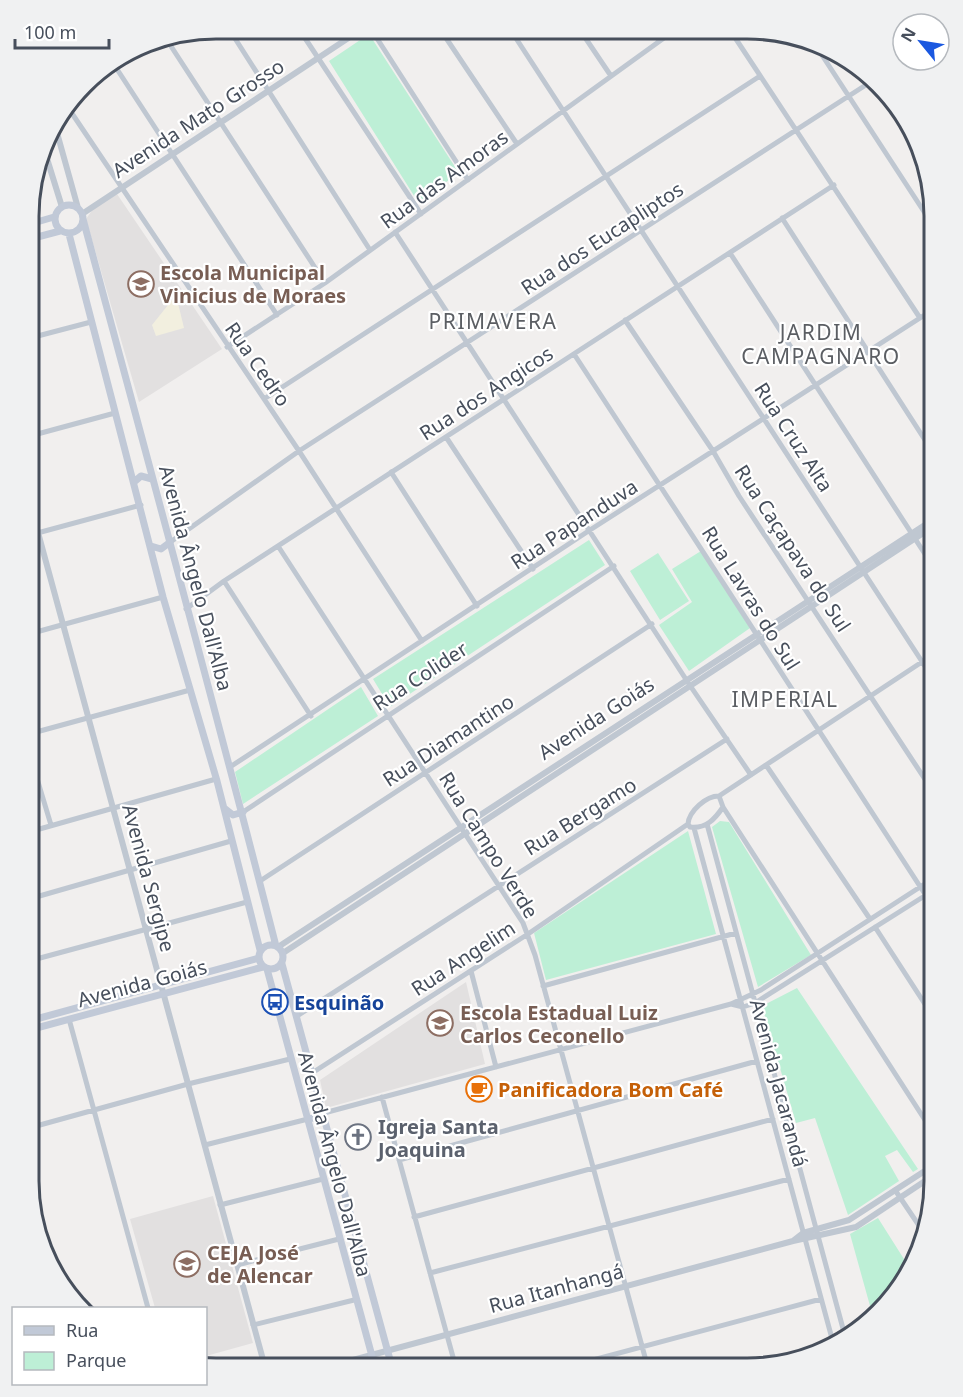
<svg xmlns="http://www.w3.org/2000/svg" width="963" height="1397" font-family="'Noto Sans',sans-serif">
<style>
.education{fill:#e2e0e0}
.green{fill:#bdefd6}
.sand{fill:#f2efdf}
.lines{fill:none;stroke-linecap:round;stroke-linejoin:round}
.minor{stroke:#bfc7d1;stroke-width:5}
.tertiary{stroke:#bfc7d1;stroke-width:6}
.secondary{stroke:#c1c9d7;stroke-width:7}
.labels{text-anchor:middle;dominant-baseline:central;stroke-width:4.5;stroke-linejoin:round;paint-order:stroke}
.street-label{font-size:20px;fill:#474f5c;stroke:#fff}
.education-label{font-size:20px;font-weight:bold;fill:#785e54;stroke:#fff;text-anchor:start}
.transit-label{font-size:20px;font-weight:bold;fill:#164399;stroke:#fff;text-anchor:start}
.food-label{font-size:20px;font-weight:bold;fill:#c56008;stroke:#fff;text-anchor:start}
.worship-label{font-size:20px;font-weight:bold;fill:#5b616d;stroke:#fff;text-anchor:start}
.neighbourhood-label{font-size:21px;letter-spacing:1.5px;fill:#5b5e63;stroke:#fff}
.rim{fill:none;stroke:#474f5c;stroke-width:3}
</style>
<rect width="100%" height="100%" fill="#f1efee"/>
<path class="education" d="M 117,194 L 222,349 L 139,402 L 86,219 L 93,209 Z
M 466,982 L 485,1064 L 326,1108 L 320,1080 Z
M 213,1196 L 253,1343 L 206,1356 L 206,1308 L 155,1308 L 130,1219 Z"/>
<path class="green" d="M 369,34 L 459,173 L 418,202 L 329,61 Z
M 589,540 L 605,565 L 390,707 L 373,679 Z
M 701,551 L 750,628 L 689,671 L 659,625 L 692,602 L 672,569 Z
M 658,553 L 689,601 L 660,620 L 630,571 Z
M 361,687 L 378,716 L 243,804 L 235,772 Z
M 720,821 L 729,822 L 811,955 L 758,987 L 712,827 Z
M 688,831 L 716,934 L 546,980 L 534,933 Z
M 797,988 L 918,1169 L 913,1172 L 897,1150 L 885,1156 L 899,1181 L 848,1215 L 815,1118 L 796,1123 L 762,1006 Z
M 878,1218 L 909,1267 L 903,1285 L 872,1313 L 850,1234 Z"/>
<path class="sand" d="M 176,295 L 184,328 L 156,336 L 152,325 Z"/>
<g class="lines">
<path class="minor" d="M 229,29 L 370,250
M 299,29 L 421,214
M 371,29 L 468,180
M 440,29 L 517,144
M 510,29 L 934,680
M 580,30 L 611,76
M 652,30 L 659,41
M 730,30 L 920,318
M 165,37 L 325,283
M 818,49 L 934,227
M 113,63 L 277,315
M 67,106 L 299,451 L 422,641
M 782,218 L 934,454
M 395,232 L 689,684 L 751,775
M 730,253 L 934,568
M 625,320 L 713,451 L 739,496 L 934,793
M 30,338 L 91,322
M 227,347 L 325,283 L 675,30
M 574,354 C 695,538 813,723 934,908
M 264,399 L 760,76
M 30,436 L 115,413
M 446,437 L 533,569
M 391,472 L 477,606
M 30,535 L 141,505
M 169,543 L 299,451 L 872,81
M 278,546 L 523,923 L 535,955 L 648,1368
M 224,581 L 311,716
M 186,609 L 224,581 L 834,185
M 29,634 L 163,597
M 29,734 L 190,690
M 29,752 L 51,825
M 766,765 L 870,919
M 230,767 L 590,530 L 934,309
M 719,796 L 934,654
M 719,796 L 723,807 C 715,819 706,829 690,827 L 688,824 C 689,811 706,796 719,796 Z
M 723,807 L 934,1134
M 243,812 L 614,566
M 707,824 L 845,1336
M 694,828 L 834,1346
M 29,832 L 216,779
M 260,881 L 652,624
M 29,899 L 231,841
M 875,927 L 934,1018
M 29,961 L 247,902
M 471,971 L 496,1067
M 29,986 L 38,1019
M 543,986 L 736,933
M 731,1004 L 743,1007 L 755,1003 L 934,890
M 297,1016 L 727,739
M 69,1019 L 148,1308
M 312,1073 L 528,934 L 688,824
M 382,1097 L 456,1368
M 324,1113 L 731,1004 L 761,990 L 934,878
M 29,1128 L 188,1084 L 290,1059
M 205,1145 L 308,1119
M 399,1160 L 757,1061
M 895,1190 L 922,1230
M 220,1205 L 323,1179
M 414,1217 L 773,1119
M 237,1265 L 339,1239
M 430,1273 L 789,1179
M 253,1325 L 354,1300
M 563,1368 L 821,1299"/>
<path class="tertiary" d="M 54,122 L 78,208
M 44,149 L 62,207
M 82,214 L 362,29
M 30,503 L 265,1367
M 278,947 L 934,519
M 283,953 L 934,526
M 794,1240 L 803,1233 L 849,1220 L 934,1165
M 327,1367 L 793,1241 L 856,1227 L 934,1175"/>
<path class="secondary" d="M55 219a14 14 0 1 1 28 0a14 14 0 1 1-28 0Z
M 83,219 C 148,461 214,703 276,946
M 30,224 L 54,217
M 69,234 L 163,597 L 217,781 L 260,950
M 30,239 L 60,231
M 134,482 L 141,476 L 152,479
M 151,546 L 161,549 L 169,543
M 224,808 L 233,815 L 243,812
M259 957a12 12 0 1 1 24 0a12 12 0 1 1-24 0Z
M 282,964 L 392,1367
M 267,969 L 375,1367
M 29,1021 L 259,958
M 29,1030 L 263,967
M 308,1119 L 319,1117 L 324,1113"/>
</g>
<defs>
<g id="school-ring" transform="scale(1.35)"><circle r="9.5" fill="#fff" stroke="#8d6e63" stroke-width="1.5"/><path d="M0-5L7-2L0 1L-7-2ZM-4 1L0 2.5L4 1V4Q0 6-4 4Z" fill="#8d6e63"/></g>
<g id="bus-ring" transform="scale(1.35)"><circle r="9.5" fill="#fff" stroke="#1a4fb4" stroke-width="1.5"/><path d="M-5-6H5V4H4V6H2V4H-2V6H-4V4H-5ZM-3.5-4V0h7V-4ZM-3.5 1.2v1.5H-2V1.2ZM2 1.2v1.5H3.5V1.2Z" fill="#1a4fb4"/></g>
<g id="cafe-ring" transform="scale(1.35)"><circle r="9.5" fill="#fff" stroke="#e8710a" stroke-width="1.5"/><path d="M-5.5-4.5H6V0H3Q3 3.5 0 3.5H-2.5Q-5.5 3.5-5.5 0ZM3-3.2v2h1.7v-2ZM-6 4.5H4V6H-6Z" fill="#e8710a"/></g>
<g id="church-ring" transform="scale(1.35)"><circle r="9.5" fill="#fff" stroke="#6b7280" stroke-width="1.5"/><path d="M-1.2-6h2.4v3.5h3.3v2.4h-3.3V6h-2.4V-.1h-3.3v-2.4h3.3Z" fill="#6b7280"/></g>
</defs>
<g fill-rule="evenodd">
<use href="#school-ring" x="141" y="284"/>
<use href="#bus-ring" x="275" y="1002"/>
<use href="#school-ring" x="440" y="1023"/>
<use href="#cafe-ring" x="479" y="1089"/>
<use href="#church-ring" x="358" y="1137"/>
<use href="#school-ring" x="187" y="1264"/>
</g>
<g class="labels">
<g class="street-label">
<text transform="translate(198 118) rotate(-33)">Avenida Mato Grosso</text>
<text transform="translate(444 179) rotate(-36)">Rua das Amoras</text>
<text transform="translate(602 238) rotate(-33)">Rua dos Eucapliptos</text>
<text transform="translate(258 364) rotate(55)">Rua Cedro</text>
<text transform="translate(486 393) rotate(-33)">Rua dos Angicos</text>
<text transform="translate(794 437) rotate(57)">Rua Cruz Alta</text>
<text transform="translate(574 524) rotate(-33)">Rua Papanduva</text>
<text transform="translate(793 548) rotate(57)">Rua Caçapava do Sul</text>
<text transform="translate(196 578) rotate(75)">Avenida Ângelo Dall'Alba</text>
<text transform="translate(751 598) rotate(58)">Rua Lavras do Sul</text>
<text transform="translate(420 676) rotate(-33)">Rua Colider</text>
<text transform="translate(596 718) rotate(-33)">Avenida Goiás</text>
<text transform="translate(448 740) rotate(-33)">Rua Diamantino</text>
<text transform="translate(580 816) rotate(-32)">Rua Bergamo</text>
<text transform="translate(489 845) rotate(58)">Rua Campo Verde</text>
<text transform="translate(149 878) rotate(75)">Avenida Sergipe</text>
<text transform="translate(463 958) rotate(-33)">Rua Angelim</text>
<text transform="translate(142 983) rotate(-15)">Avenida Goiás</text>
<text transform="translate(779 1083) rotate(75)">Avenida Jacarandá</text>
<text transform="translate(335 1164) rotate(75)">Avenida Ângelo Dall'Alba</text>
<text transform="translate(556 1288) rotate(-15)">Rua Itanhangá</text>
</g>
<g class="education-label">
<text x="160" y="272">Escola Municipal<tspan x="160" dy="23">Vinicius de Moraes</tspan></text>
<text x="460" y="1012">Escola Estadual Luiz<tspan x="460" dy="23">Carlos Ceconello</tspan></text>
<text x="207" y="1252">CEJA José<tspan x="207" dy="23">de Alencar</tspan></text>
</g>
<g class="transit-label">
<text x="294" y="1002">Esquinão</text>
</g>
<g class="food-label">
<text x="498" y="1089">Panificadora Bom Café</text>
</g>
<g class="worship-label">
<text x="378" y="1126">Igreja Santa<tspan x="378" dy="23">Joaquina</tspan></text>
</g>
<g class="neighbourhood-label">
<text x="493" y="321">PRIMAVERA</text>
<text x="821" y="332">JARDIM<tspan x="821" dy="24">CAMPAGNARO</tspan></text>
<text x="785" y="699">IMPERIAL</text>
</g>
</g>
<path d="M0 0H963V1397H0ZM216 39H747A177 177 0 0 1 924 216V1181A177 177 0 0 1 747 1358H216A177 177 0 0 1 39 1181V216A177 177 0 0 1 216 39Z" fill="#f0f1f2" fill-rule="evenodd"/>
<path class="rim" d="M216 39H747A177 177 0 0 1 924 216V1181A177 177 0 0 1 747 1358H216A177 177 0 0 1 39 1181V216A177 177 0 0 1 216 39Z"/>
<rect x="12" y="1307" width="195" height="78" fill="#ffffff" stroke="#b5b9be" stroke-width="1.5"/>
<rect x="24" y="1326" width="30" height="9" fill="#c1c9d7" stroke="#b5b9be" stroke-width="1.5"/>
<text x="66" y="1337" font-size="18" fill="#474f5c">Rua</text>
<rect x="24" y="1352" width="30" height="18" fill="#bdefd6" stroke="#b5b9be" stroke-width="1.5"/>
<text x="66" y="1367" font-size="18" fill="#474f5c">Parque</text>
<g transform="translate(921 42) rotate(300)"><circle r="28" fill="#ffffff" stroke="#b5b9be" stroke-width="1.5"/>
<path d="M0-4.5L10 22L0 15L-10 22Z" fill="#1a58e0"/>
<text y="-9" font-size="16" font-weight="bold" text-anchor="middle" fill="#474f5c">N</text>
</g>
<path d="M15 39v9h94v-9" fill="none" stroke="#474f5c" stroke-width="3"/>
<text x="24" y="39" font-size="18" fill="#474f5c" stroke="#ffffff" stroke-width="4.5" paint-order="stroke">100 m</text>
</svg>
